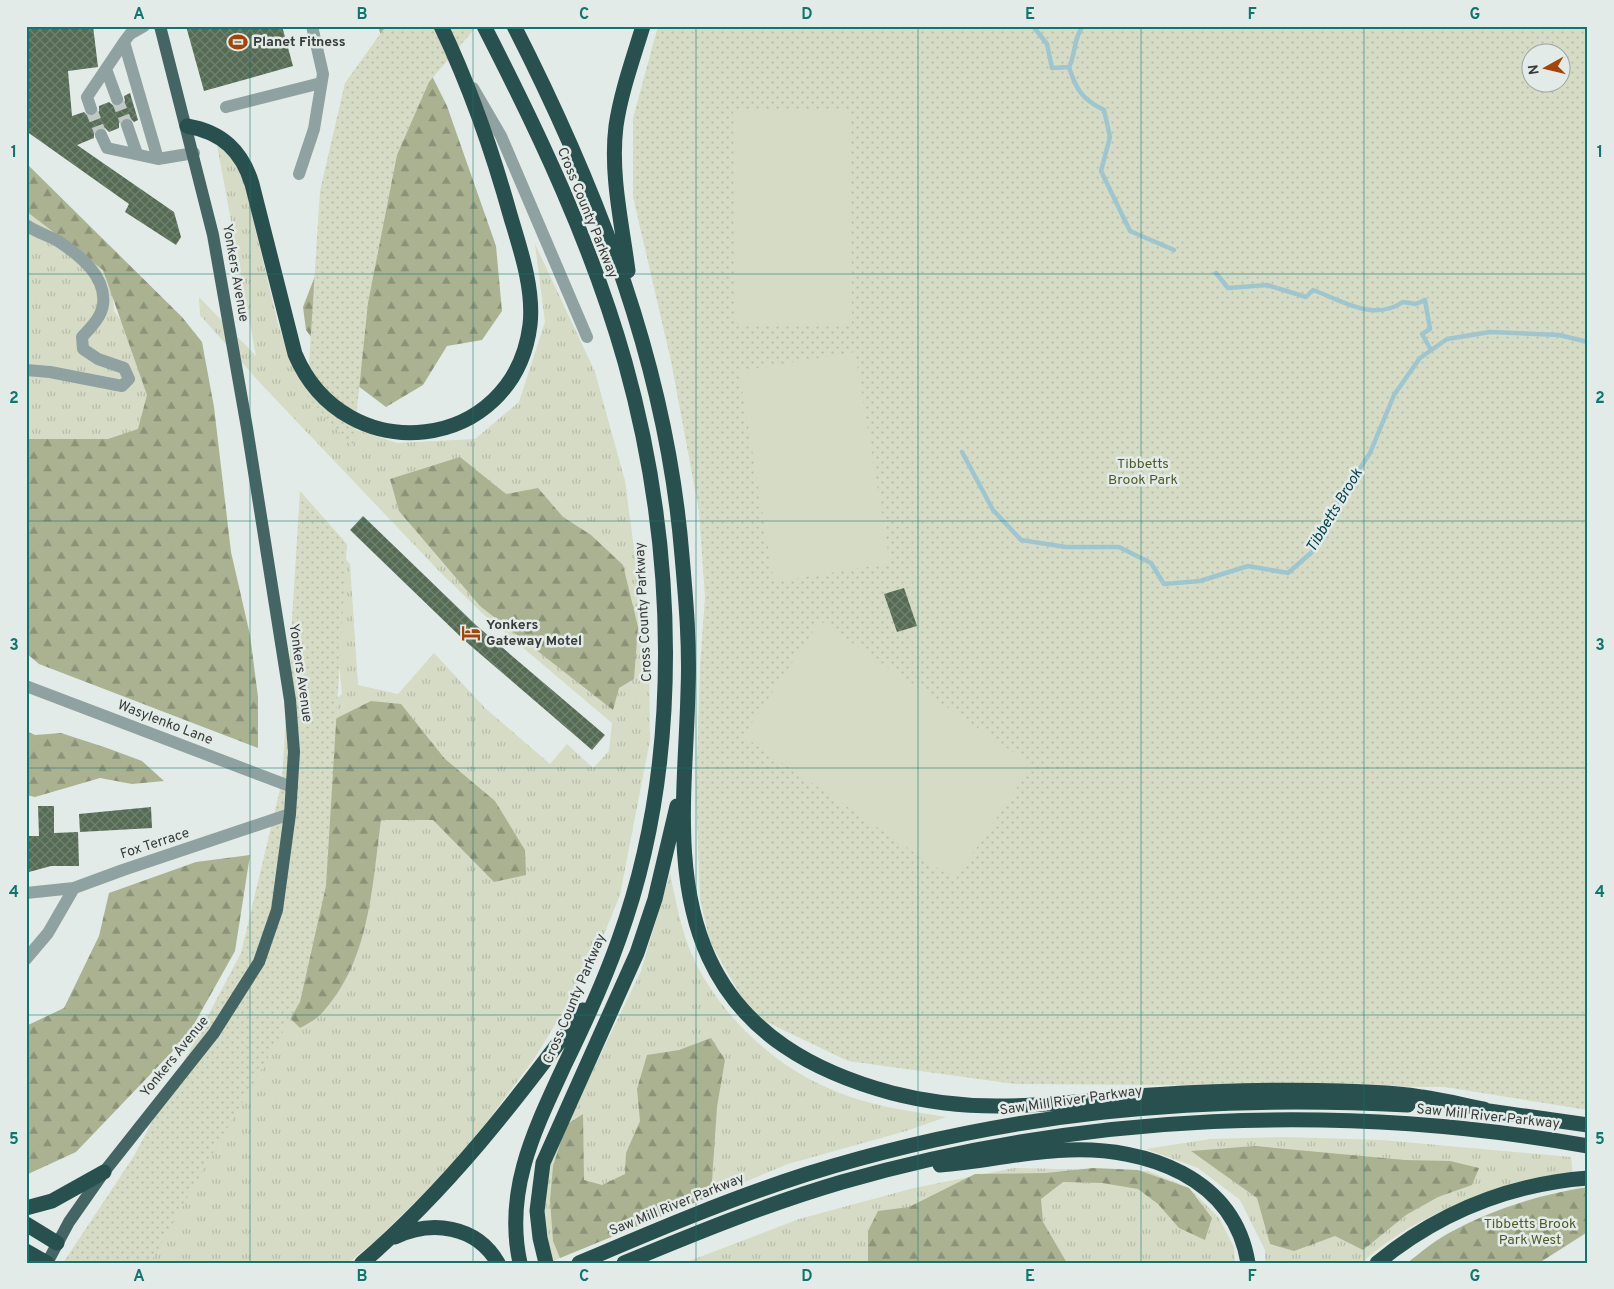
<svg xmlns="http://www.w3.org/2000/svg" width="1614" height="1289" font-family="Overpass,sans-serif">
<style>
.grass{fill:url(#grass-tufts)}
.forest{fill:url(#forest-firs)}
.park{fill:url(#park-dots);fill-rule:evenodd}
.garden{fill:#d6dbc5}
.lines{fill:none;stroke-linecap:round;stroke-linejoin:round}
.stream{stroke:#9ec6d1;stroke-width:4.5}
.building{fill:url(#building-cross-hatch)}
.minor-tunnel{stroke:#c0c8c4;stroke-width:12;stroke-dasharray:12 6;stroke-linecap:butt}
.minor{stroke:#8fa1a0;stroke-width:12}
.major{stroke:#446564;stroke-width:12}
.highway{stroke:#28504f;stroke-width:15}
.grid{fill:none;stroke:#0f766e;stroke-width:1;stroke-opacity:0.55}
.labels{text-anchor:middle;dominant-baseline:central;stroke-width:5;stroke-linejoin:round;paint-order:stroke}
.poi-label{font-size:14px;font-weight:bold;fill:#383b3a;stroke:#e2ebe7;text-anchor:start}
.street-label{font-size:14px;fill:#383b3a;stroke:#e2ebe7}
.park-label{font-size:14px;fill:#505a27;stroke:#e2ebe7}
.water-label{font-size:15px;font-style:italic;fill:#06424f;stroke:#e2ebe7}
.neatline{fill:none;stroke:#0f766e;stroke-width:2}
.grid-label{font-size:16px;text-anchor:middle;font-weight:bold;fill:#0f766e}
</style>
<defs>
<pattern id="grass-tufts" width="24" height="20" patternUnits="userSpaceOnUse" patternTransform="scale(1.25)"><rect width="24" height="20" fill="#d6dbc5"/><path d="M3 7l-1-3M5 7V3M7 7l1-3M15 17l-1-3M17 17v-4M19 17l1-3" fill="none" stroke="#b8bdaa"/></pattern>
<pattern id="forest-firs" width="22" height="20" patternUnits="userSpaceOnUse" patternTransform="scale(1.25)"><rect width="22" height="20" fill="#aab292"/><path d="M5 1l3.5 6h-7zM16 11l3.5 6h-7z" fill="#8b9278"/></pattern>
<pattern id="park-dots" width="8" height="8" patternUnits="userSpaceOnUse" patternTransform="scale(1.25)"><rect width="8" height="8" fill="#d6dbc5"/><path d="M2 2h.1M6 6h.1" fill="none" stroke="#b8bdaa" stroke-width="1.8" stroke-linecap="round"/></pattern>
<pattern id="building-cross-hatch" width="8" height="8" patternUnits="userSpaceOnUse" patternTransform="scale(1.25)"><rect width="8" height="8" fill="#556b54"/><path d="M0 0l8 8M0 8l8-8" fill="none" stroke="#708170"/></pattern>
</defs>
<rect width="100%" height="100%" fill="#e2ebe7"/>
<path class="grass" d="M 217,145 L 234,156 L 241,168 L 278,324 L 295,372 L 342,425 L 397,443 L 475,439 L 519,402 L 545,322 L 535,244 L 595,372 L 625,481 L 649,661 L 650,740 L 620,895 L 592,964 L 534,1059 L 459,1159 L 375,1241 L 348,1263 L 78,1263 L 228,1059 L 326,708 L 342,694 L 329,560 L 336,548 L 350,564 L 358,685 L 398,694 L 434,653 L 485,708 L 550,764 L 567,744 L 593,768 L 609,751 L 612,723 L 483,614 L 439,571 L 262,385 L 200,315 L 199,297 L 256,356 Z
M 26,197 L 110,264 L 114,311 L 167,385 L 178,426 L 26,475 Z
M 670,873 C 676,903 682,936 696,964 C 726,1021 776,1067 835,1091 C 870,1106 909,1111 946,1117 L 906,1131 L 788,1164 L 553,1261 L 545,1240 L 543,1204 L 549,1161 L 641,971 Z
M 1286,1137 L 1382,1140 L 1571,1157 L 1573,1175 C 1498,1185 1418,1211 1362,1263 L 1265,1263 L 1265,1250 L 1240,1200 L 1198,1168 L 1146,1149 L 1210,1139 Z
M 1014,1168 L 1148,1171 L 1189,1188 L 1219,1218 L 1234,1247 L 1235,1263 L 684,1263 L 799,1219 L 914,1188 Z"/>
<path class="forest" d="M 378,26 L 407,26 L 447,106 L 496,246 L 502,311 L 482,340 L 447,346 L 423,385 L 386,407 L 333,367 L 306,330 L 303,307 L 327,245 L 387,56 Z
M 26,163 L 182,317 L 202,342 L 214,407 L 231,552 L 250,635 L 258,697 L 258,748 L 39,664 L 26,653 L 26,439 L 108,439 L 138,429 L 147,395 L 103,270 L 26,211 Z
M 460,457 L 506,494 L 538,488 L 563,517 L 591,535 L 623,565 L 638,627 L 634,679 L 619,688 L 613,710 L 480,606 L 399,511 L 390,479 Z
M 371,701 L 401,704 L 445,759 L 495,801 L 525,850 L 526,875 L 494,882 L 433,820 L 381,820 C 372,886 370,961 322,1013 C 317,1019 307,1024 300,1028 L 276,1004 L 327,723 Z
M 26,731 L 35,735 L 61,733 L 107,748 L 142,761 L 164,781 L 132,784 L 100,778 L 35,797 L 26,795 Z
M 250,855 L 235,951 L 188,1035 L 76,1152 L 26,1175 L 26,1026 L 64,1008 L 99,936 L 109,893 L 196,862 Z
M 711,1038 L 725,1060 L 717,1107 L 711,1196 L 560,1258 L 553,1241 L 550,1200 L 553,1166 L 566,1125 L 583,1114 L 584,1180 L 602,1185 L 625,1174 L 626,1153 L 640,1121 L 637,1089 L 647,1055 L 679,1050 Z
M 1255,1146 L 1405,1160 L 1450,1161 L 1479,1168 L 1472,1185 L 1438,1197 L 1406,1215 L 1363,1250 L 1335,1236 L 1294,1251 L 1270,1244 L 1257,1198 L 1191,1151 Z
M 1093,1168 L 1138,1170 L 1189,1188 L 1212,1218 L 1205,1240 L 1179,1228 L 1158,1204 L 1138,1189 L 1102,1183 L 1063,1182 L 1041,1199 L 1043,1222 L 1067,1263 L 868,1263 L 868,1231 L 878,1211 L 909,1207 L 975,1174 L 1046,1173 Z
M 1588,1187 L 1588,1235 L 1586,1233 L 1539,1263 L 1407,1263 C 1420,1253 1433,1242 1447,1234 C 1492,1209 1538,1195 1588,1187 Z"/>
<path class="park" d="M 386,26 L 477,26 L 429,82 L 397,155 L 368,303 L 353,448 L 307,396 L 320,191 L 345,83 Z
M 658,26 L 1588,26 L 1588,1110 L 1445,1087 L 1015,1084 L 848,1061 L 752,1015 L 710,942 L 700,899 L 696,794 L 700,667 L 705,597 L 699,511 L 671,361 L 633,197 L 633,118 ZM 1532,52 L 1562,52 L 1562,82 L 1532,82 Z
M 300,491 L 347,544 L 326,886 L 300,1002 L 150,1263 L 63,1263 L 134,1156 L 241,953 L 282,781 Z"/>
<path class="garden" d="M 851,110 L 852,324 L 734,324 L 733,111 Z
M 855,352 L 890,563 L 774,582 L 739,371 Z
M 820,621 L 1032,765 L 955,880 L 743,736 Z"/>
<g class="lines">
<path class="stream" d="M 1033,26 L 1047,44 L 1052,68 L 1069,67 C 1076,90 1083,100 1104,110 L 1110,137 L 1101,171 L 1130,231 L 1174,250
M 1069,67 C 1076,54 1073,39 1083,26
M 1216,273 L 1228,288 L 1267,285 L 1306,297 L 1313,290 C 1343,301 1373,322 1403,302 L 1416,304 L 1425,300 L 1430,329 L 1422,334 L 1431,350
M 962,452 L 993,510 L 1021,540 L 1066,547 L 1119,547 L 1151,563 L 1164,584 L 1200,581 L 1248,566 L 1288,573 L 1312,552 L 1337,503 L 1370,453 L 1394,395 L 1420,358 L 1447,339 L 1490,332 L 1559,335 L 1588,342"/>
</g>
<path class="building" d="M 26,26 L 93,26 L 98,67 L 68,71 L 72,116 L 84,112 L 89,117 L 94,116 L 99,111 L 99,106 L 109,102 L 115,107 L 120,106 L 125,101 L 124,96 L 130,93 L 138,120 L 134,122 L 129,117 L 124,118 L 119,123 L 119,128 L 109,132 L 105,128 L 98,127 L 94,131 L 94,138 L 77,145 L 174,212 L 181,237 L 176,245 L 125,212 L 129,204 L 26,131 Z
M 186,26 L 282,26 L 293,66 L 204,91 Z
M 363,516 L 477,626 L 605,735 L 592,750 L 464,640 L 350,530 Z
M 904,588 L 917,626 L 897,632 L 884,594 Z
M 38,806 L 54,806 L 54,833 L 78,832 L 79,866 L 51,866 L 29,872 L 29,865 L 26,865 L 26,836 L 39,836 Z
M 151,807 L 152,828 L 80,832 L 79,814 Z"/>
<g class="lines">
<path class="minor-tunnel" d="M 117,99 L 127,125
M 91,109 L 101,135"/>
<path class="minor" d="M 144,26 L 130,34 L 124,42 L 158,159
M 106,69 L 117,99
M 473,88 L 501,136 L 587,337
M 226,107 L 321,83
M 91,109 L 87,97 L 124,42
M 127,125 L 137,154
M 101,135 L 107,148 L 158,159 L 194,153
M 299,174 L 314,129 L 323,74 L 312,26
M 26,225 C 36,232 47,235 58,241 C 79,255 107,276 103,305 C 101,318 90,328 82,337 L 83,349 L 98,359 L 124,368 L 129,379 L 122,386 L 50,372 L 26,370
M 26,686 L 292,787
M 26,893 L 74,888 L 123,870 L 290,814
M 26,959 L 48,933 L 74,888"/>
<path class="major" d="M 47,1263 L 69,1222 L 104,1172 L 214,1033 L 259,962 L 277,910 L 290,814 L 294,752 L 290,700 L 247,428 L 213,235 L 160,26"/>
<path class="highway" d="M 484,26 C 539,133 592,245 625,362 C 676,545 684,759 619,939 C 604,982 585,1023 565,1064 C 535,1129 504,1190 520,1263
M 514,26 C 599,193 667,368 682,556 C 686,601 690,646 688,691 C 686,780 671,875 709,958 C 744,1034 814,1072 892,1093 C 984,1117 1059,1102 1152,1095 C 1215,1091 1278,1089 1341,1091 C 1368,1092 1396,1092 1422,1097 C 1443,1100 1463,1105 1484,1109
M 187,126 C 222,132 242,151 252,184 L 295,354 C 345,472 514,453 530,325 C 534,290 521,251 511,218 C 493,153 470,87 441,26
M 628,271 C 622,224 610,174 616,126 C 621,92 633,59 643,26
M 1475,1109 L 1588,1125
M 940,1165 C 983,1162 1025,1151 1069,1150 C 1146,1147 1234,1177 1248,1263
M 26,1208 L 52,1201 L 104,1172
M 26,1224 L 57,1243
M 395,1237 C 431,1220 476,1225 498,1263
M 26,1251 L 47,1263
M 362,1263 C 448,1189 516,1101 583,1010
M 546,1263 L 540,1238 L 537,1211 L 543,1163 L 637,953 L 655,899 L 677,806
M 579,1263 C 654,1231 729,1199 807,1174 C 1005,1112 1200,1094 1408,1105
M 624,1263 C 696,1233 767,1204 842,1182 C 1083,1113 1341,1102 1588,1146
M 1377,1263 C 1438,1213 1510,1184 1588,1178"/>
</g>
<path class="grid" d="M 250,26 L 250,1263M 473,26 L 473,1263M 696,26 L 696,1263M 918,26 L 918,1263M 1141,26 L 1141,1263M 1364,26 L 1364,1263M 26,274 L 1588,274M 26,521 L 1588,521M 26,768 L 1588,768M 26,1015 L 1588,1015"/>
<defs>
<g id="stadium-bare" transform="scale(1.5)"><path d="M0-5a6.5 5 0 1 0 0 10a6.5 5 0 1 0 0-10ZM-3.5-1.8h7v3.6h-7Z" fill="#a64407" stroke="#e2ebe7" stroke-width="2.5" paint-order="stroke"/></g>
<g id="hotel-bare" transform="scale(1.5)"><path d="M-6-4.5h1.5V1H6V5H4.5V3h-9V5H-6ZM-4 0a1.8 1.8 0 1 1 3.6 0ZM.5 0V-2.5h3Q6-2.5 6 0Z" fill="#a64407" stroke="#e2ebe7" stroke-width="2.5" paint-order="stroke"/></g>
</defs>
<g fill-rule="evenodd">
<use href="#stadium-bare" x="238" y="42"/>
<use href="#hotel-bare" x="471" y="633"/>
</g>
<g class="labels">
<g class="poi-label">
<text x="253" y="42">Planet Fitness</text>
<text x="486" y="625">Yonkers<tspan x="486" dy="16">Gateway Motel</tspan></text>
</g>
<g class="street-label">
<text transform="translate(587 213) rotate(68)">Cross County Parkway</text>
<text transform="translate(235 273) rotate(80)">Yonkers Avenue</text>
<text transform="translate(644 612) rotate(-93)">Cross County Parkway</text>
<text transform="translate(300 673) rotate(82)">Yonkers Avenue</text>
<text transform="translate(165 723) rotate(21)">Wasylenko Lane</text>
<text transform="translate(155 844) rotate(-18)">Fox Terrace</text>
<text transform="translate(575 999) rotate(-67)">Cross County Parkway</text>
<text transform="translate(175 1057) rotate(-51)">Yonkers Avenue</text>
<text transform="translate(1071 1101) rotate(-8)">Saw Mill River Parkway</text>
<text transform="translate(1488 1117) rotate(6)">Saw Mill River Parkway</text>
<text transform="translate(677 1205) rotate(-22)">Saw Mill River Parkway</text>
</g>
<g class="park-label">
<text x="1143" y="464">Tibbetts<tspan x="1143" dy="16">Brook Park</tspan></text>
<text x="1530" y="1224">Tibbetts Brook<tspan x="1530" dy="16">Park West</tspan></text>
</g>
<g class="water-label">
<text transform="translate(1335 511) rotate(-59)">Tibbetts Brook</text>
</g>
</g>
<rect width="1614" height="1289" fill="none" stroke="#e2ebe7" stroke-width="55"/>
<g transform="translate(1546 68) rotate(262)"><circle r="24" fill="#e2ebe7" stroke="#9ea5a2"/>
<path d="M0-4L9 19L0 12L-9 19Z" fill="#a64407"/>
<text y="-8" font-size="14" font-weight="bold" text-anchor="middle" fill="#383b3a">N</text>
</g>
<rect x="28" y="28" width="1558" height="1234" class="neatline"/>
<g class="grid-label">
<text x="139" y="19">A</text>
<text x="362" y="19">B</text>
<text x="584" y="19">C</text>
<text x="807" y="19">D</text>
<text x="1030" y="19">E</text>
<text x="1252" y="19">F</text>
<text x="1475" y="19">G</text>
<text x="14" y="157">1</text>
<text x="1600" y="157">1</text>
<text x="14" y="403">2</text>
<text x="1600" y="403">2</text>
<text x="14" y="650">3</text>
<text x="1600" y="650">3</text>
<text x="14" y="897">4</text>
<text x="1600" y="897">4</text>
<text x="14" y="1144">5</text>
<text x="1600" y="1144">5</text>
<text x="139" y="1281">A</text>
<text x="362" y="1281">B</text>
<text x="584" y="1281">C</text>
<text x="807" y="1281">D</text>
<text x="1030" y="1281">E</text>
<text x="1252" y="1281">F</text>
<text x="1475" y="1281">G</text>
</g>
</svg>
